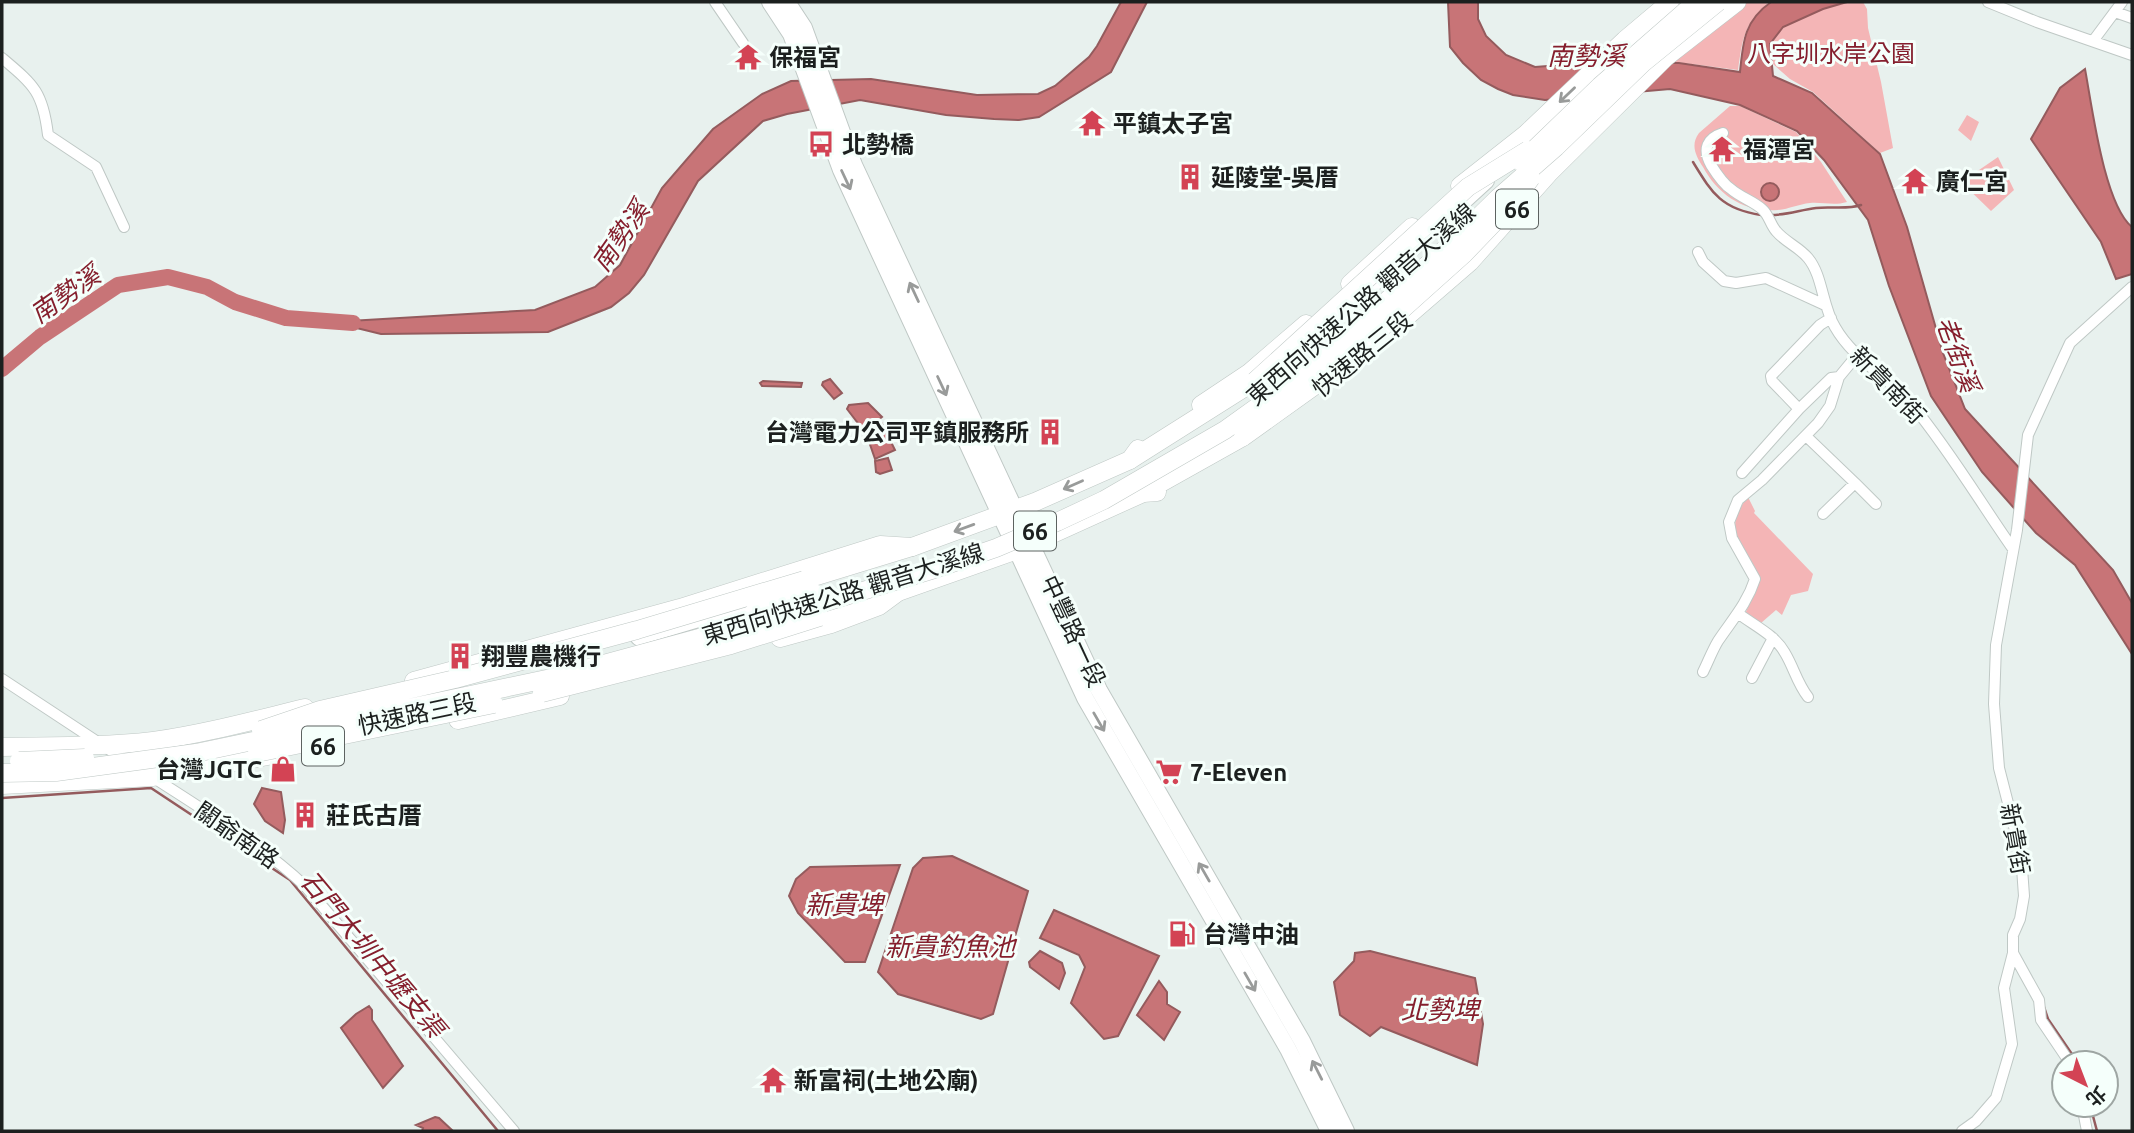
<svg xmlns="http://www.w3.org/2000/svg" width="2134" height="1133" font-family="Ubuntu,'Noto Sans TC',sans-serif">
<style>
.green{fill:#f4b5b6}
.water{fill:#c87477;stroke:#945b5d;stroke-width:2}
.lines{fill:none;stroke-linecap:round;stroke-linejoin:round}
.stream{stroke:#945b5d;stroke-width:2.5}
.river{stroke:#c87477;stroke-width:16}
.minor-casing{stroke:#bfc8c5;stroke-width:12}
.tertiary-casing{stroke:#bfc8c5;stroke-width:16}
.secondary-casing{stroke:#bfc8c5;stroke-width:18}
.primary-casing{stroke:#bfc8c5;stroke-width:19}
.trunk-casing{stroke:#bfc8c5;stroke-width:19}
.minor{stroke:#fff;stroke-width:10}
.tertiary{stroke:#fff;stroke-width:14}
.secondary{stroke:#fff;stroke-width:16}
.primary{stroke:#fff;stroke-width:18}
.trunk{stroke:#fff;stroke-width:18}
.trunk-bridge-casing{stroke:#bfc8c5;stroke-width:19;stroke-linecap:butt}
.trunk-bridge{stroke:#fff;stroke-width:18}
.oneway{stroke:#999b9a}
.labels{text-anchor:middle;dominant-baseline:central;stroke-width:6;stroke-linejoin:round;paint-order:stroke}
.shield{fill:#f5fffb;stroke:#5d6361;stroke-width:2}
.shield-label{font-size:23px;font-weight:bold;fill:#1c201f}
.park-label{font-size:24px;fill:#851f2e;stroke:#f5fffb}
.poi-label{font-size:24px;font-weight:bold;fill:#1c201f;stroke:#f5fffb;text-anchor:start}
.street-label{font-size:24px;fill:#1c201f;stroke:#f5fffb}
.water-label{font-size:26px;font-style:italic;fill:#851f2d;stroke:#f5fffb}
</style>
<rect width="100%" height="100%" fill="#e8f1ee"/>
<path class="green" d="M 1747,2 L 1769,2 C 1743,26 1743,37 1738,70 L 1668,61 Z
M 1850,2 L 1863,2 L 1867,9 L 1868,28 L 1881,82 L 1893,148 L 1880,153 L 1813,92 L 1790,79 L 1773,64 L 1771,43 L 1783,27 L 1823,9 Z
M 1730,106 L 1740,106 L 1796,132 L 1821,162 L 1847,202 C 1834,206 1823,202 1810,203 C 1799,204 1789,209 1778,210 C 1745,213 1718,195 1703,167 C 1696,156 1690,145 1699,133 Z
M 1967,115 L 1979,122 L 1971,141 L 1958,130 Z
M 1998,157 L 2014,190 L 1991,211 L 1958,179 L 1979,170 Z
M 1748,497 L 1755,511 L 1754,513 L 1813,574 L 1808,591 L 1791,595 L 1782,615 L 1776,610 L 1761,623 L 1745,614 L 1760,580 C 1748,548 1718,532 1748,497 Z"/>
<path class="water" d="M 1121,2 L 1147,2 L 1111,72 L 1039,117 L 1019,120 L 994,119 L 946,115 L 860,100 L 787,114 L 763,121 L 698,181 L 644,275 L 629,293 L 611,307 L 548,332 L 381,334 L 332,322 L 535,310 L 595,287 L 620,265 L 662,188 L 713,129 L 762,94 L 791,81 L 871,79 L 977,95 L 1038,94 L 1055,86 L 1089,57 L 1097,46 Z
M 1448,2 L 1478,2 L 1478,19 L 1486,36 L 1506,55 L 1535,67 L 1586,63 L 1679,63 L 1740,72 C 1743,42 1744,21 1771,2 L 1847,2 L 1823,9 L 1783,27 L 1770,44 L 1773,76 L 1812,93 L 1880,154 L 1907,227 L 1943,353 L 1965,409 L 2113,570 L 2132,603 L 2132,654 L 2075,565 L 2036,533 L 1982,472 L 1931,396 L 1889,286 L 1868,220 L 1824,160 L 1797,131 L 1740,105 L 1670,89 L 1545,100 L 1513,95 L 1498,89 L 1481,80 L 1463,63 L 1450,47 Z
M 2085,69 C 2092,106 2104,204 2132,227 L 2132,274 L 2116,279 L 2101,242 L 2031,139 L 2060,88 Z
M1761 192a9 9 0 1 1 18 0a9 9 0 1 1-18 0Z
M 830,379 L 842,393 L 834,399 L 822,385 L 823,382 Z
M 763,381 L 802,383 L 801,387 L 762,386 L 760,383 Z
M 868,403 L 882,417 L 864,431 L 847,409 L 849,405 Z
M 882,424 L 895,450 L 875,459 L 866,433 Z
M 888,458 L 892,470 L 880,474 L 876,472 L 875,461 Z
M 262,788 L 281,792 L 285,820 L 283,833 L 265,821 L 254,804 Z
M 952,856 L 1028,891 L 993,1014 L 981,1019 L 898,994 L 878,972 L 913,868 L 923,858 Z
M 900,865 L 865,962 L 845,962 L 798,913 L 789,896 L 796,879 L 810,867 Z
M 1054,910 L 1159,956 L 1118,1036 L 1104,1039 L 1071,1003 L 1085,967 L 1079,955 L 1040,938 Z
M 1040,951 L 1062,963 L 1065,973 L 1059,989 L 1030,967 L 1029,962 Z
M 1370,951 L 1475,978 L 1483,1024 L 1477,1065 L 1381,1027 L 1370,1036 L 1340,1015 L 1334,982 L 1354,961 L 1355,953 Z
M 1159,981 L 1167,992 L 1167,1004 L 1180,1012 L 1164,1040 L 1137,1015 Z
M 369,1006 L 372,1010 L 372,1020 L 403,1066 L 383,1088 L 341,1028 L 356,1014 Z
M 435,1117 L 439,1118 L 453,1131 L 422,1131 L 423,1128 L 416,1125 Z"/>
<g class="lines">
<path class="stream" d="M 1693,162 C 1712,193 1721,209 1761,215
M 1771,215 C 1787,215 1800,210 1816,208 C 1831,206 1846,210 1861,205
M 2,798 L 151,788 L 290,880 L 498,1131
M 2044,1007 L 2048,1019 L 2078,1063
M 2090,1105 L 2097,1131"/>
<path class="river" d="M 2,369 L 40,337 L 118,285 L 168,277 L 207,287 L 235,302 L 286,318 L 353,323"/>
<g class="minor-casing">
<path id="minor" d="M 715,2 L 743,43
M 1988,2 L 2037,22 L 2132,55
M 2115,12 L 2132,18
M 2093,41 L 2122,2
M 2,58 C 34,85 43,92 48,135 L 96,167 L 124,227
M 1723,133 C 1707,138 1702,149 1711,165 C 1716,173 1723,184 1731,189 C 1740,197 1753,201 1762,209 C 1769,215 1770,224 1776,231 C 1785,242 1799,247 1808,258 C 1823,276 1822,306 1835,327 C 1853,359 1889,378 1913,406 C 1950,451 1980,502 2013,549
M 1698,252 L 1703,262 L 1724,281 L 1736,283 L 1766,278 L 1825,305
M 1799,409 L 1772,381 L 1771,376 L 1820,325 L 1831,318
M 1806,436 L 1855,483 L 1823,514
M 1742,473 L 1799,409 L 1831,378 L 1839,377
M 1855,483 L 1876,504
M 1739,614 C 1755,626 1775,635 1785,653 C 1794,668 1797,683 1808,697
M 1703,672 C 1708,662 1712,651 1718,641 C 1732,620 1747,604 1755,579 L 1732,538 L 1729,522 L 1738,500 L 1762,480 L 1818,423 L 1830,406 L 1839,377 L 1858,354
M 1752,678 L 1773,638
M 2,679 L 128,762
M 151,776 C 200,808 263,846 305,886 L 514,1131
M 2013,953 L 2039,1000 L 2041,1020 L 2070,1063
M 2082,1105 L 2087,1131
M 1962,1131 L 1976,1121 L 1996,1098 L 2012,1044 L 2004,988 L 2013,953 L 2013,935 L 2020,919 L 2024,896 L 2021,854 L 1999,768 L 1994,704 L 1996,645 L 2017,530 L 2028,435 L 2070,343 L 2132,287"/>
</g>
<g class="tertiary-casing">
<path id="tertiary" d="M 1347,309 L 1487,181
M 638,638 L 742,607"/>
</g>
<g class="secondary-casing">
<path id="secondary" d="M 770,2 L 791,34 L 841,170 L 1085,698 L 1288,1049 L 1329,1131
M 787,2 L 804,28 L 854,165 L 1099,690 L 1302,1041 L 1346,1131"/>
</g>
<g class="primary-casing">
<path id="primary" d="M 1460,186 L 1526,134 L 1625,40 L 1670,2
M 1350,284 L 1412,227
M 1374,345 L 1470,262 L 1550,172 L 1665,58 L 1737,2
M 1201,405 L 1249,373 L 1306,324
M 780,638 L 831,624 L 879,606 L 898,592 L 1017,550 L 1143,493 L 1157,492
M 414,681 L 680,608 L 880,545 L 912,547 L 1035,502 L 1130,460 L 1138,449
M 458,720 L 560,696
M 2,747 C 52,746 102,747 153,741 C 204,734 255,720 305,708
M 2,785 L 153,777 L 273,755"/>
</g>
<g class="trunk-casing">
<path id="trunk" d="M 1130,460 L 1255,381
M 1143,493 L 1243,437
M 804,580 L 912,547
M 820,617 L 898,592"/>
</g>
<use href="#minor" class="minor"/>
<use href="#tertiary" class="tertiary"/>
<use href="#secondary" class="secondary"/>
<use href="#primary" class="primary"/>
<use href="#trunk" class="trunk"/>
<g class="trunk-bridge-casing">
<path id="trunk-bridge" d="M 1521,162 L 1600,86 L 1696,2
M 1255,381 L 1468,187 L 1528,150
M 1243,437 L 1317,384 L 1358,349 L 1464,254 L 1512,204 L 1531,178
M 754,612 L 814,593
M 542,693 L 731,645 L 820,617
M 261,730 L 320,710 L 455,679 L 637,630 L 804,580
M 257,753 L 494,704
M 19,761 L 85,758
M 2,773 L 56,772 L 196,753 L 556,677 L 780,616 L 932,570 L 996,548 L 1057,522 L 1104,500 L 1225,430 L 1309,370 L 1453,242 L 1498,198 L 1556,147 L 1643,63 L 1718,2"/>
</g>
<use href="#trunk-bridge" class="trunk-bridge"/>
</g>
<defs><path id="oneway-shaft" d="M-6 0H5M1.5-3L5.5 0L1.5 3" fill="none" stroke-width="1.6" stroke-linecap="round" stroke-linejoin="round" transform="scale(1.75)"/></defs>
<g class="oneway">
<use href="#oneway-shaft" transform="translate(1567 95) rotate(136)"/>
<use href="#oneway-shaft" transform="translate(846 180) rotate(65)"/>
<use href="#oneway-shaft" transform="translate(914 292) rotate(-115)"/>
<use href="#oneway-shaft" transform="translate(942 386) rotate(65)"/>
<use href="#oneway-shaft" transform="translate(1073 485) rotate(156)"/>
<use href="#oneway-shaft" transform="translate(964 528) rotate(160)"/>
<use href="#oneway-shaft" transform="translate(1099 722) rotate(60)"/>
<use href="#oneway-shaft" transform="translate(1204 872) rotate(-120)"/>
<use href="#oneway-shaft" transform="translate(1250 982) rotate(60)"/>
<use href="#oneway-shaft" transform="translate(1317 1070) rotate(-117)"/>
</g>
<defs>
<g id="temple-bare" transform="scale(2.1)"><path d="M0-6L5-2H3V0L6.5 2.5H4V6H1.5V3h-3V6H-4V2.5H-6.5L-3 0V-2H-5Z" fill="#d34354" stroke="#f5fffb" stroke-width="2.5" paint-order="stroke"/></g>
<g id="bus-bare" transform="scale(2.1)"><path d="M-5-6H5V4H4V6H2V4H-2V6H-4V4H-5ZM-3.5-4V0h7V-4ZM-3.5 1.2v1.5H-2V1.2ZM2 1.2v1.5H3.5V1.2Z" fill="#d34354" stroke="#f5fffb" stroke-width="2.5" paint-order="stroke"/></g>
<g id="building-bare" transform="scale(2.1)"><path d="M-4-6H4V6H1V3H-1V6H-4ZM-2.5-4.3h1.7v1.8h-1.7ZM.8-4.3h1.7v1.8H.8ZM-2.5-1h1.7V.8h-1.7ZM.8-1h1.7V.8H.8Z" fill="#d34354" stroke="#f5fffb" stroke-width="2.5" paint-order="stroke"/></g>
<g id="shop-bare" transform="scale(2.1)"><path d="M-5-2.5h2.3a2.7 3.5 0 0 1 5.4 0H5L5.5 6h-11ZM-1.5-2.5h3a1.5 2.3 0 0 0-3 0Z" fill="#d34354" stroke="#f5fffb" stroke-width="2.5" paint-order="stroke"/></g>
<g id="supermarket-bare" transform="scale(2.1)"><path d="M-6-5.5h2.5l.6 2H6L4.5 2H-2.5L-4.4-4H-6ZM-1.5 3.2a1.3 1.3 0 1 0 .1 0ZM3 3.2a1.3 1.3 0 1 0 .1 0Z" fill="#d34354" stroke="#f5fffb" stroke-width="2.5" paint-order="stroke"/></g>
<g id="fuel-bare" transform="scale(2.1)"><path d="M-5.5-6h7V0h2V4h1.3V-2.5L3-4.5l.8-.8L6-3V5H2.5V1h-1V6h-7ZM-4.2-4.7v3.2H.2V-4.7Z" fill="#d34354" stroke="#f5fffb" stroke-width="2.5" paint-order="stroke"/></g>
</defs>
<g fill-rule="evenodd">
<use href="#temple-bare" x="748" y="57"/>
<use href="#temple-bare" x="1092" y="123"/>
<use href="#bus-bare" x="821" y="144"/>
<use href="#temple-bare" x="1722" y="149"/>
<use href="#building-bare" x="1190" y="177"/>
<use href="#temple-bare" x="1915" y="181"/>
<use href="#building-bare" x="1050" y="432"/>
<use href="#building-bare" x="460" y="656"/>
<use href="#shop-bare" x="283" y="769"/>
<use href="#supermarket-bare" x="1169" y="772"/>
<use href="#building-bare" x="305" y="815"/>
<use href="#fuel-bare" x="1182" y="934"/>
<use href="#temple-bare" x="773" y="1080"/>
</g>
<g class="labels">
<g class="shield">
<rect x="1496" y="189.5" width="42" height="39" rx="5"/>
<rect x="1014" y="511.5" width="42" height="39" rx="5"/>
<rect x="302" y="726.5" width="42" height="39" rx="5"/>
</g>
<g class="shield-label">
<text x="1517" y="209">66</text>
<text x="1035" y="531">66</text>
<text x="323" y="746">66</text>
</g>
<g class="park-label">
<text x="1831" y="53">八字圳水岸公園</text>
</g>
<g class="poi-label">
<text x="769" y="57">保福宮</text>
<text x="1113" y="123">平鎮太子宮</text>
<text x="842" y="144">北勢橋</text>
<text x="1743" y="149">福潭宮</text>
<text x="1211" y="177">延陵堂-吳厝</text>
<text x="1936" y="181">廣仁宮</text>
<text x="1029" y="432" text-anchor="end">台灣電力公司平鎮服務所</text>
<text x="481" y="656">翔豐農機行</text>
<text x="262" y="769" text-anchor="end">台灣JGTC</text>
<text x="1190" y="772">7-Eleven</text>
<text x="326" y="815">莊氏古厝</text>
<text x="1203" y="934">台灣中油</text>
<text x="794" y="1080">新富祠(土地公廟)</text>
</g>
<g class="street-label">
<text transform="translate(1361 304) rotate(-41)">東西向快速公路 觀音大溪線</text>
<text transform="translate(1362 354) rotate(-39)">快速路三段</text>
<text transform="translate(1888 385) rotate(46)">新貴南街</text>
<text transform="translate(843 594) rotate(-17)">東西向快速公路 觀音大溪線</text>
<text transform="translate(1073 631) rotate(65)">中豐路一段</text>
<text transform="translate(417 714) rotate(-12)">快速路三段</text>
<text transform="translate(237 835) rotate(35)">關爺南路</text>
<text transform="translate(2015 839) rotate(80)">新貴街</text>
</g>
<g class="water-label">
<text x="1586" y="55">南勢溪</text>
<text transform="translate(620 236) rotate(-55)">南勢溪</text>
<text transform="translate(65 294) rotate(-35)">南勢溪</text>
<text transform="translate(1958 354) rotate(70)">老街溪</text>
<text x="844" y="904">新貴埤</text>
<text x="950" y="946">新貴釣魚池</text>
<text transform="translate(373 954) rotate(50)">石門大圳中壢支渠</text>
<text x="1440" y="1009">北勢埤</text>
</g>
</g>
<rect width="2134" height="1133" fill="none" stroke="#1c201f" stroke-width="7"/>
<g transform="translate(2085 1084) rotate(138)"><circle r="33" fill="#f5fffb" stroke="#9ea6a3" stroke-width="2"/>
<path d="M0-5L12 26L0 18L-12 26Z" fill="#d34354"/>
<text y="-10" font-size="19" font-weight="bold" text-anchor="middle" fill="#1c201f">北</text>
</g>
</svg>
